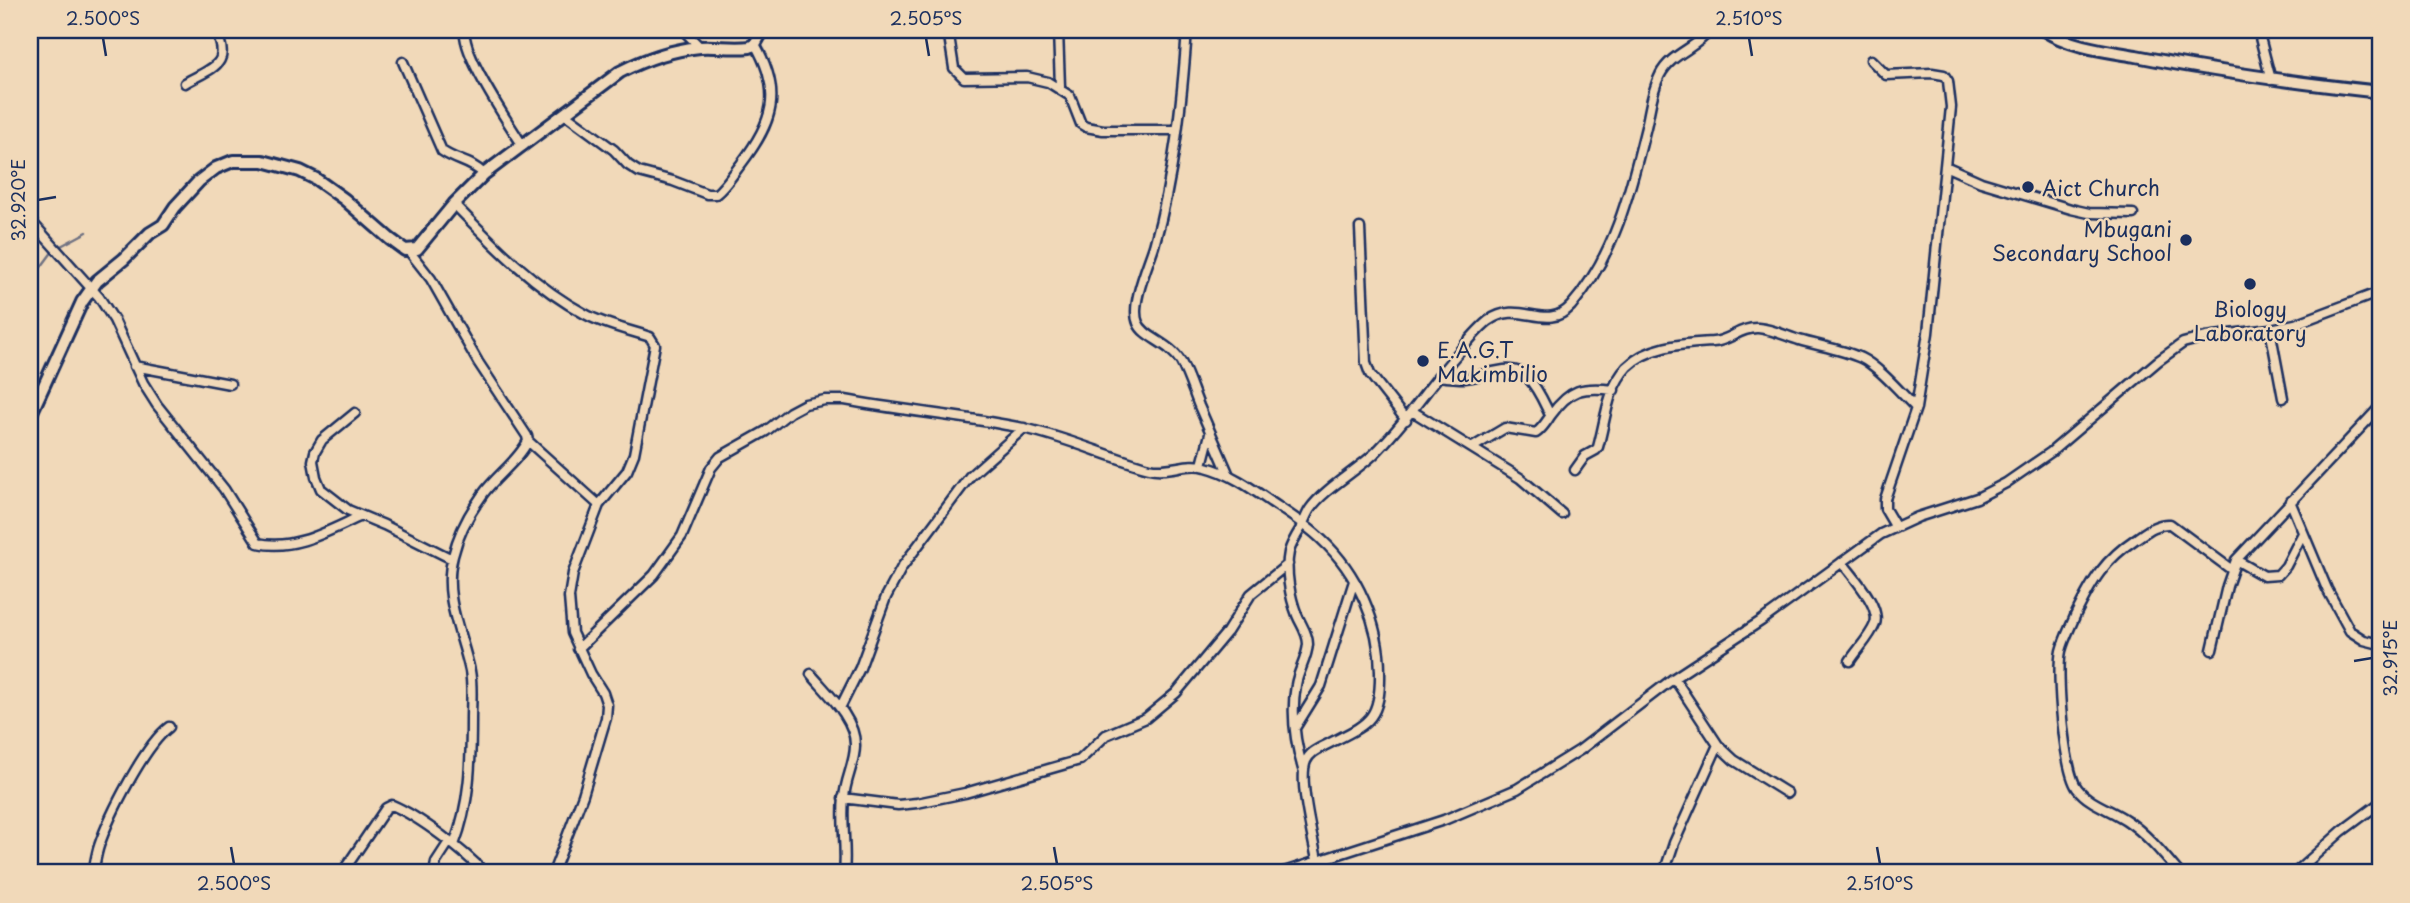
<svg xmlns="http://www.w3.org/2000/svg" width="2410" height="903" font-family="'Playpen Sans',sans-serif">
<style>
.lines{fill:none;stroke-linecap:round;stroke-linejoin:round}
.stream{stroke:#707282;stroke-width:2.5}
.minor-casing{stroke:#1b2f5e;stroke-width:13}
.tertiary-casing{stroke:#1b2f5e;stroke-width:16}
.minor{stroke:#f1d9b9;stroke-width:8}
.tertiary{stroke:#f1d9b9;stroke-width:10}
.ticks{fill:none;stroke:#1b2f5e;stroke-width:2.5}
.poi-dot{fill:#1b2f5e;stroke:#f1d9b9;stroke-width:2.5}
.labels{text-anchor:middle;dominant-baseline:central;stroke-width:5;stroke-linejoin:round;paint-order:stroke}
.poi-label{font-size:21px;fill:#1b2f5e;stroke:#f1d9b9;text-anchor:start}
.neatline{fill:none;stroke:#1b2f5e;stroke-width:2.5}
.ticks-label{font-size:18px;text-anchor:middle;fill:#1b2f5e}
</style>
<rect width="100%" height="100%" fill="#f1d9b9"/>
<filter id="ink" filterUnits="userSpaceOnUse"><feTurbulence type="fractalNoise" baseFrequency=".0143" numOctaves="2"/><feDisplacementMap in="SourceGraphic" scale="14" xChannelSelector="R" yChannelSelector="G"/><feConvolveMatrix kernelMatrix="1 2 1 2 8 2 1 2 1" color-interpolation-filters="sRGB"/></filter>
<g filter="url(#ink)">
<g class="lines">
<path class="stream" d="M 59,247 L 87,232
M 30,282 L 53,251"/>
<g class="minor-casing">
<path id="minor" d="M 465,30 C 461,53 509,124 523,146
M 683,30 L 700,47
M 948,30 L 954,68 L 964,78 L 1027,77 L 1048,82 L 1070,96 L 1081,124 L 1086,127 L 1103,130 L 1177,130
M 1058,30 L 1060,87
M 1187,30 C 1182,102 1174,176 1154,246 C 1148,265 1130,305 1138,323 C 1144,338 1169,342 1181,362 C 1188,375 1193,391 1199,406 C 1209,429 1219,452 1229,475
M 2258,30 L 2271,80
M 1871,60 L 1886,75 L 1932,73 L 1944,75 L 1948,81 L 1951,107 L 1928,333 L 1916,408 L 1885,499 L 1885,509 L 1895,526
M 403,62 L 442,151 C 458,162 469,160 484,174
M 185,83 C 213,67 233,65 215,30
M 565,114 L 614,150 L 628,165 L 639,172 L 673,181 L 707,194 L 716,194 C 726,186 733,174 741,164 C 773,122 783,93 755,44
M 1945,166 L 1981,182 L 2071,209 L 2089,213 L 2133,214
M 454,204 C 493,244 534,287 585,314 C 605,325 629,330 650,337 L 655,345 L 634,454 L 627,471 L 599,505 L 573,573 L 569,597 L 572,633 L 591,674 L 603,693 L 607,705 L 606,718 L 583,795 L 553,873
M 30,220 L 99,297 L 114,320 L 143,383 L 157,405 L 224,489 L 258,543 C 294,551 328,531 361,516
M 1360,228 L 1366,363 L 1370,374 L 1406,420
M 409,251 L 431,279 L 478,362 L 527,436 L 528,441 C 518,461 496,476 483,494 C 470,512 458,535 453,556 C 442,596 462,633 470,671 C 473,687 471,703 471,719 C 471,763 470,803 454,845
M 2270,329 L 2283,398
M 134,366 L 230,384
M 1438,376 C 1447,377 1456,378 1465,378 C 1485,377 1512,360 1528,378 C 1538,388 1544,403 1550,415
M 1412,411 L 1520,478 L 1562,514
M 355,413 L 322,440 L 315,452 L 313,461 L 316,477 L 321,489 L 348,510 L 384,525 L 452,559
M 528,441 L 599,505
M 1473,447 L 1505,428 L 1536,433 C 1543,428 1546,422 1551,415 C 1570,389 1582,386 1614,390
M 1202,465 L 1210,434
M 1575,470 L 1585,456 L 1596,450 L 1598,447 C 1606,419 1607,389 1627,367 C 1649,345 1684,344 1713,342 C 1729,341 1741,327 1758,328 C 1772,329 1786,336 1799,340 C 1819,346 1842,349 1861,358 C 1878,366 1902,394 1916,408
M 2290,501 L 2327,589 L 2350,631 L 2364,640 L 2380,644
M 2236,560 L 2264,576 L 2278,575 L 2286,566 L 2303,533
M 1842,562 C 1853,577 1881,606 1875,624 C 1870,637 1857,650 1850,661
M 578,649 L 654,575 L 682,536 L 711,468 L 720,457 L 766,431 L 790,412 L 805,404 L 825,400 L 845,400 C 904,411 964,416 1023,428 C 1066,437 1106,456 1149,468 C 1168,473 1188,461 1206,467 C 1230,473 1251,488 1271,502 C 1289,514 1307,525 1322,540 C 1357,572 1380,624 1380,672 C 1381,722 1367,724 1326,745 C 1318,749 1310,752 1306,761 C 1298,780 1313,838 1317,860
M 2212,650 L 2227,586 L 2236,560 L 2380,407
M 811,674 C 827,693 856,719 855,746 C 855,763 845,780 844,798 C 841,823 847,848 844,873
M 1674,678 L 1718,745 L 1734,760 L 1787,793
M 840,708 L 860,668 L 886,597 L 902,567 L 970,476 L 1024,428
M 1295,728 L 1321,686 L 1354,581
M 1303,769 C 1295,742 1291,712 1296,685 C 1298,671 1307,659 1308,644 C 1308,633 1301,625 1297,615 C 1290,597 1285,571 1289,552 C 1291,544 1296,536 1301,528 C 1304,522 1306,515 1310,509 C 1323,490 1356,471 1374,454 C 1406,423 1429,385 1459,352 C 1468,341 1477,330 1488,321 C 1520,298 1546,333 1571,306 C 1614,257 1630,192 1645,131 C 1650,113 1651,92 1660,75 C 1671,53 1696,49 1710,30
M 843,798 L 898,805 L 917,803 L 965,793 L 1080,760 L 1106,735 L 1146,718 L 1176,693 L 1227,632 L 1251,594 L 1288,564
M 93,873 C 95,864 96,855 99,846 C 109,816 144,746 169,727
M 342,873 L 386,808 L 392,805 C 420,817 464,851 485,873
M 434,873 L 436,862 L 449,842
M 1281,873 L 1444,820 L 1517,789 L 1580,750 L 1674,678 L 1761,621 L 1881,534 L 1918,517 L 1977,498 L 2006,483 L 2051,452 L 2158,361 L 2183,343 L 2206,337 L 2270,329 L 2295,324 L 2380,292
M 1664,873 L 1674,843 L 1718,745
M 2179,873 C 2163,854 2147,834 2126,820 C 2110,809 2089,804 2077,788 C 2064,770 2056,673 2061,651 C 2064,639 2070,628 2075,616 C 2092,581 2104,560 2137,538 C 2147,531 2157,523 2170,524 L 2232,570
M 2295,873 L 2342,831 L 2380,803"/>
</g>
<g class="tertiary-casing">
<path id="tertiary" d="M 2044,30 C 2070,47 2107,51 2136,56 C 2217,72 2298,83 2380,92
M 30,416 L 82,302 L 97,281 L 124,259 L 150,233 L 163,225 L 175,207 L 199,181 L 216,168 L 233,161 L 263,161 L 300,171 L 316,179 L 344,199 L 390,239 L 405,250 L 417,249 L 454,204 L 484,174 L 620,72 C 645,59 671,50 700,47 C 716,46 733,49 750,47 L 755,44 L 763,30"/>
</g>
<use href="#minor" class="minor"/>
<use href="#tertiary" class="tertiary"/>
</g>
</g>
<path class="ticks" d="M 103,38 L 106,56M 926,38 L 929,56M 1749,38 L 1752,56M 38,200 L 56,197M 2354,661 L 2372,658M 231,847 L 234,864M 1054,847 L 1057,864M 1877,847 L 1880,864"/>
<g class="poi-dot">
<circle cx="2028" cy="187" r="7"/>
<circle cx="2186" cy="240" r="7"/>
<circle cx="2250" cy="284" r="7"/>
<circle cx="1423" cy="361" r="7"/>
</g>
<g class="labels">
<g class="poi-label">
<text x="2042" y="187">Aict Church</text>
<text x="2172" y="228" text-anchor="end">Mbugani<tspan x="2172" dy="24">Secondary School</tspan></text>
<text x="2250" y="308" text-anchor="middle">Biology<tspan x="2250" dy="24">Laboratory</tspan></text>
<text x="1437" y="349">E.A.G.T<tspan x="1437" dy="24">Makimbilio</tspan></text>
</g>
</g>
<rect width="2410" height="903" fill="none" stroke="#f1d9b9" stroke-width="77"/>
<rect x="38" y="38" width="2334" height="826" class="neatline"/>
<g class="ticks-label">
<text x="103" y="25">2.500°S</text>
<text x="926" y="25">2.505°S</text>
<text x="1749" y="25">2.510°S</text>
<text transform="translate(19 200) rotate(-90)" y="6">32.920°E</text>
<text transform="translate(2391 658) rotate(-90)" y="6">32.915°E</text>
<text x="234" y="890">2.500°S</text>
<text x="1057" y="890">2.505°S</text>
<text x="1880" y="890">2.510°S</text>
</g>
</svg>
